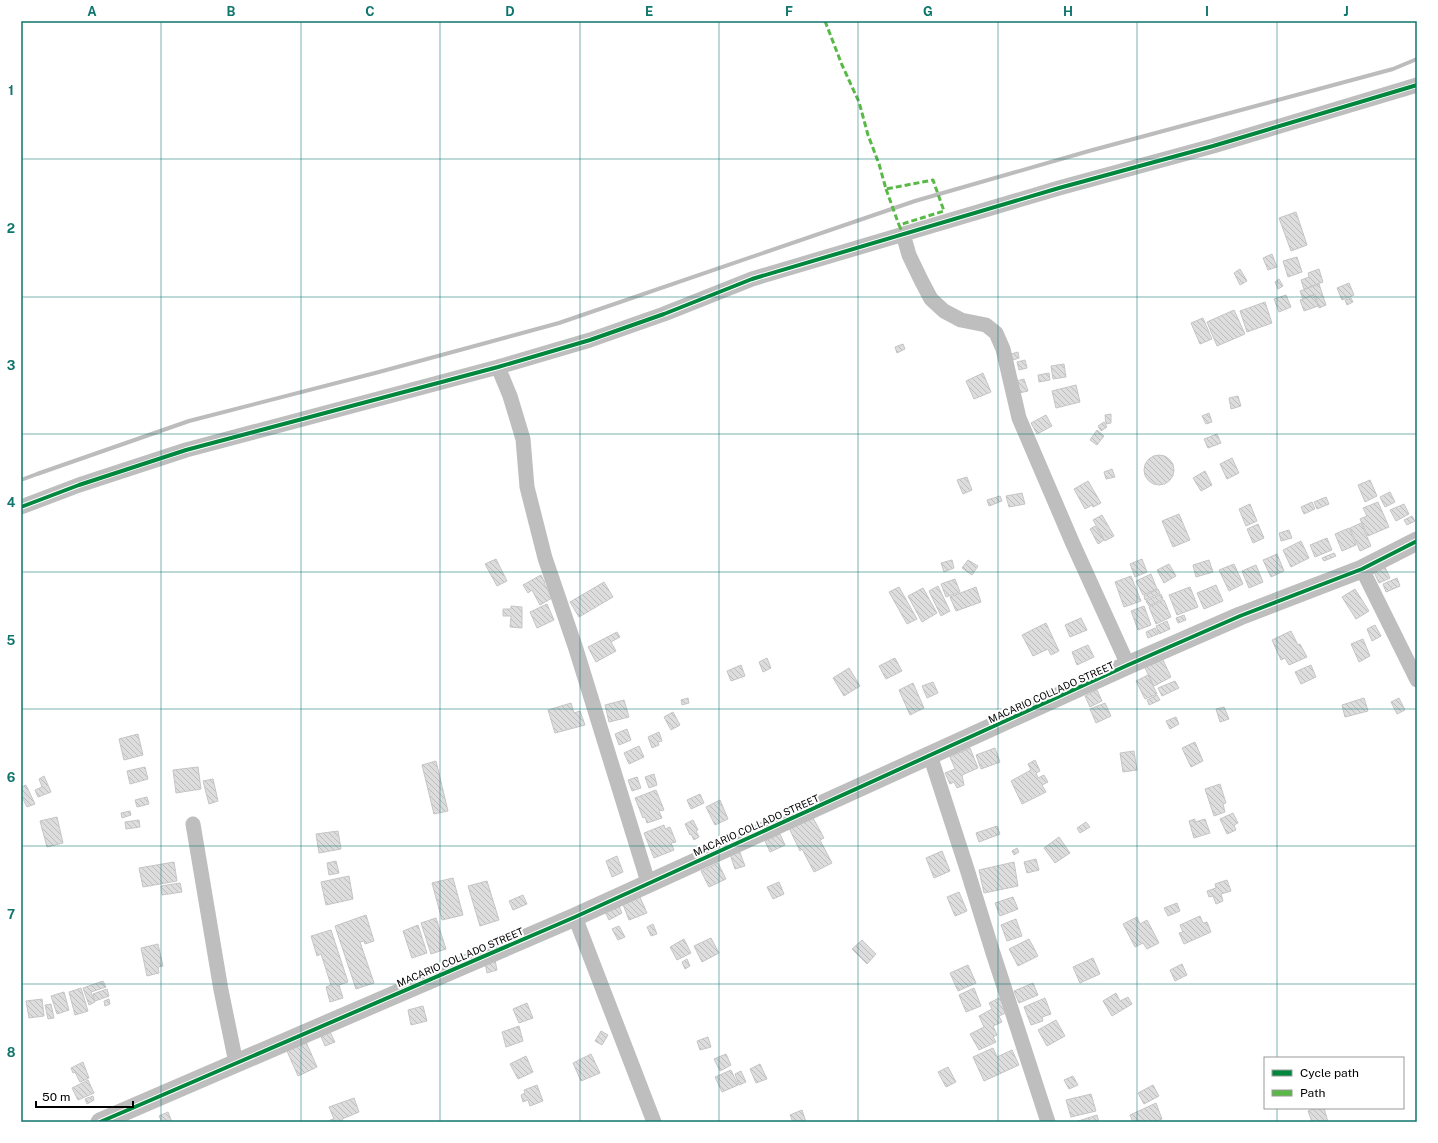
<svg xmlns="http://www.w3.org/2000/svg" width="1438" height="1143" font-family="'Public Sans',sans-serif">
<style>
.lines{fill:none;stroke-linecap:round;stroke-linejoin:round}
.stream{stroke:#bcbcbc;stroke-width:4}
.building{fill:url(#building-back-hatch);stroke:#c5c5c5}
.minor{stroke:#bebebe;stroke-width:15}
.tertiary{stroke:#bebebe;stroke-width:19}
.quiet{stroke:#58b947;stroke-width:3;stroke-dasharray:6 3;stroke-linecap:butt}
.cycleway-casing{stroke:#fff;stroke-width:6}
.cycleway{stroke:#00873e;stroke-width:4}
.grid{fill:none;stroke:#0f766e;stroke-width:1;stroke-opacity:0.55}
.labels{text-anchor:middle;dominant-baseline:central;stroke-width:4;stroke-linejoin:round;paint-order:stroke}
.street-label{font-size:10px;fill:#000;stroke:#fff}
.neatline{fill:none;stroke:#0f766e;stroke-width:1.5}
.grid-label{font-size:13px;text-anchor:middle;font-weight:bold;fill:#0f766e}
</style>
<defs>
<pattern id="building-back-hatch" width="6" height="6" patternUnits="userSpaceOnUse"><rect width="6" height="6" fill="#ddd"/><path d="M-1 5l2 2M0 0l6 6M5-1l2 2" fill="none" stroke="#bcbcbc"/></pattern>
</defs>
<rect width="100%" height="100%" fill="#fff"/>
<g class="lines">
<path class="stream" d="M 21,480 L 37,474 L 189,421 L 379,372 L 559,323 L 915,201 L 1089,151 L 1393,69 L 1417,59"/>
</g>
<path class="building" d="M 1296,212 L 1307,245 L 1291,251 L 1279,218 Z
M 1272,254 L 1277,267 L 1268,270 L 1263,258 Z
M 1297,257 L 1302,272 L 1288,277 L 1283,261 Z
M 1240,269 L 1247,281 L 1240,285 L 1234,273 Z
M 1319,269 L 1323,282 L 1304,289 L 1301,280 L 1309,277 L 1308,273 Z
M 1279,279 L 1283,286 L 1278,289 L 1275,282 Z
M 1349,283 L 1354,295 L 1342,300 L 1337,288 Z
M 1319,284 L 1326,305 L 1319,308 L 1315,294 L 1303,299 L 1300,291 Z
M 1286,295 L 1291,307 L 1279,312 L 1274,299 Z
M 1314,295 L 1318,306 L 1304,311 L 1300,300 Z
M 1351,298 L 1353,302 L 1347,305 L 1345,300 Z
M 1265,302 L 1272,323 L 1247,332 L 1240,311 Z
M 1234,310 L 1245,334 L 1217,346 L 1207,322 Z
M 1203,318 L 1212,339 L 1200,344 L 1191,323 Z
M 903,344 L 905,349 L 897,353 L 895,347 Z
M 1018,352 L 1019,358 L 1013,360 L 1011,354 Z
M 1025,360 L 1027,368 L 1019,370 L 1017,362 Z
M 1064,364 L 1066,377 L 1053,379 L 1051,366 Z
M 983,373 L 991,392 L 974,399 L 966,381 Z
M 1049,373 L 1050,380 L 1039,382 L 1038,375 Z
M 1024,379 L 1028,391 L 1019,393 L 1016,381 Z
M 1076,385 L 1080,402 L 1056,408 L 1052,391 Z
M 1238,396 L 1241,406 L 1231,409 L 1229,398 Z
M 1209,413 L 1212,422 L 1206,424 L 1202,416 Z
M 1111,414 L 1111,423 L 1106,424 L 1105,415 Z
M 1046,415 L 1052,426 L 1037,434 L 1031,423 Z
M 1104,422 L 1107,427 L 1101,431 L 1098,426 Z
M 1097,430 L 1104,436 L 1097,445 L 1090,440 Z
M 1217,434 L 1221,443 L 1208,448 L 1204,439 Z
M1144 470a15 15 0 1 1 30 0a15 15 0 1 1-30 0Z
M 1232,458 L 1239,473 L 1227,479 L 1220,464 Z
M 1112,469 L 1115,477 L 1106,479 L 1104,472 Z
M 1205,471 L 1212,485 L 1201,491 L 1193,478 Z
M 967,477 L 972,490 L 963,494 L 957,480 Z
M 1370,480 L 1377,496 L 1365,502 L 1358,485 Z
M 1088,481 L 1101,503 L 1093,507 L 1092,505 L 1085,509 L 1074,489 Z
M 1390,492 L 1395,502 L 1385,507 L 1380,497 Z
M 1022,493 L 1025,504 L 1009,507 L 1006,496 Z
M 1000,496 L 1002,501 L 989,506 L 987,500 Z
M 1326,497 L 1329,504 L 1317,509 L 1314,502 Z
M 1312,502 L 1315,509 L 1304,514 L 1301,507 Z
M 1378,502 L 1389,527 L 1368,536 L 1360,519 L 1367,516 L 1363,508 Z
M 1250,504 L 1257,521 L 1246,526 L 1239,509 Z
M 1404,504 L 1409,514 L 1396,521 L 1390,510 Z
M 1179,514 L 1190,540 L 1173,547 L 1162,521 Z
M 1102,515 L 1114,536 L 1105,541 L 1093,520 Z
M 1412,516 L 1415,521 L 1407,525 L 1404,520 Z
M 1361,523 L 1371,546 L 1360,551 L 1350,528 Z
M 1258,524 L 1264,538 L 1253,543 L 1247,529 Z
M 1095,526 L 1104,540 L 1098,544 L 1090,529 Z
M 1349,528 L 1356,545 L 1342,551 L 1335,534 Z
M 1289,530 L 1292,538 L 1281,541 L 1279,533 Z
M 1327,538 L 1332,550 L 1315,557 L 1310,545 Z
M 1301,541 L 1309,558 L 1291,567 L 1283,550 Z
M 1334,553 L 1336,556 L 1324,561 L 1322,558 Z
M 1277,554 L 1284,571 L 1271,577 L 1263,560 Z
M 496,559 L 507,581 L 497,586 L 485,564 Z
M 1142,559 L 1147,572 L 1135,577 L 1130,564 Z
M 952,560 L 954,568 L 944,572 L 941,563 Z
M 968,560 L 978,566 L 972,575 L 962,568 Z
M 1209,560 L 1213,572 L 1196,577 L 1193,565 Z
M 1169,564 L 1176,576 L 1164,583 L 1157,570 Z
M 1234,564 L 1243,584 L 1229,591 L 1219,570 Z
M 1256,565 L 1263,582 L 1249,588 L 1242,571 Z
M 1384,565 L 1390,578 L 1379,583 L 1373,570 Z
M 1151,574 L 1157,589 L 1143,595 L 1136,581 Z
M 541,575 L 545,583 L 544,583 L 552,598 L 540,605 L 532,590 L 528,593 L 523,585 Z
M 1131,576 L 1141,601 L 1124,607 L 1115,582 Z
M 1397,578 L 1400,586 L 1386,592 L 1383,584 Z
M 955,579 L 960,592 L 946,597 L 941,584 Z
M 604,582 L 613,597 L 579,617 L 570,602 Z
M 1216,585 L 1223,601 L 1204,609 L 1197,593 Z
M 938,586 L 950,611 L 941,616 L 929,591 Z
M 899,587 L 917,619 L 907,624 L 889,592 Z
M 976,587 L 981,602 L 956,611 L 950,597 Z
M 1190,587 L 1198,607 L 1177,615 L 1169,595 Z
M 923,588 L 937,613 L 922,622 L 908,596 Z
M 1158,589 L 1160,593 L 1145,600 L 1144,596 Z
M 1355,589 L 1369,611 L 1356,619 L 1342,597 Z
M 1161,594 L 1163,599 L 1149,606 L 1146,601 Z
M 1164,600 L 1171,617 L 1156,624 L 1149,607 Z
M 547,604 L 554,620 L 537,628 L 530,612 Z
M 511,606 L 522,607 L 522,628 L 510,627 L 511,616 L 503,616 L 503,609 L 511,609 Z
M 1144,606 L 1151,625 L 1138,630 L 1131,611 Z
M 1184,615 L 1186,620 L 1178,623 L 1176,618 Z
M 1081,618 L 1087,630 L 1070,637 L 1065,625 Z
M 1167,621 L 1170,629 L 1159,634 L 1156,626 Z
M 1046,623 L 1059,651 L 1051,655 L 1048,649 L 1033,656 L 1022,635 Z
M 1375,625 L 1381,636 L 1372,641 L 1367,629 Z
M 1155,628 L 1158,634 L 1148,638 L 1146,632 Z
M 1291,631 L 1298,645 L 1300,644 L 1307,657 L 1289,665 L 1285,658 L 1281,660 L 1272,640 Z
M 617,632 L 620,637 L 611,642 L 616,651 L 596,662 L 588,647 Z
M 1363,639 L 1370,656 L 1359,662 L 1351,644 Z
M 1088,645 L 1094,657 L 1077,665 L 1072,652 Z
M 767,658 L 771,668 L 763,672 L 759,662 Z
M 895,658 L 902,671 L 886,679 L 879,666 Z
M 1162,658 L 1171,677 L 1154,686 L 1144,666 Z
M 741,665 L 745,676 L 731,681 L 727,671 Z
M 1311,665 L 1316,677 L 1301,684 L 1295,672 Z
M 849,668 L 860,686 L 844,696 L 833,678 Z
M 1148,675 L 1157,694 L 1145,699 L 1136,681 Z
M 1175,681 L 1179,688 L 1162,696 L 1158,688 Z
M 933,682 L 938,693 L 927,698 L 922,686 Z
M 913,683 L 924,708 L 910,715 L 899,690 Z
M 1097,690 L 1102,701 L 1090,707 L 1085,696 Z
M 1157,695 L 1160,700 L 1149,705 L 1147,700 Z
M 688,698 L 689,703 L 682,705 L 681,700 Z
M 1364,698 L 1368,711 L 1345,717 L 1342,705 Z
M 1399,698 L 1405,710 L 1397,714 L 1391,702 Z
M 624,700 L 629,717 L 609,722 L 605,705 Z
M 571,703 L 574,713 L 580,711 L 585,725 L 555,733 L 548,710 Z
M 1105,703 L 1111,716 L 1096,723 L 1090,709 Z
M 1224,707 L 1229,719 L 1220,722 L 1216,709 Z
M 673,712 L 680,725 L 671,730 L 664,717 Z
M 1176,717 L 1179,724 L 1170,729 L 1166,721 Z
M 627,729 L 631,740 L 619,745 L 615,734 Z
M 659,732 L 662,741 L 658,742 L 659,745 L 652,748 L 648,737 Z
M 138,734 L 143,755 L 124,760 L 119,739 Z
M 1195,742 L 1203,761 L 1191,767 L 1182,748 Z
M 639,746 L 644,757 L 629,764 L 624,753 Z
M 970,748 L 978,768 L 962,775 L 964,785 L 957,788 L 954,782 L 950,784 L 945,773 L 955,769 L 950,757 Z
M 995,748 L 1000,762 L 981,769 L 976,755 Z
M 1134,751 L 1137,770 L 1123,772 L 1120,753 Z
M 1035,760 L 1040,771 L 1036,773 L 1038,778 L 1044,775 L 1048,782 L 1042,785 L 1046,792 L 1022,804 L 1011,781 L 1031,770 L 1028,764 Z
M 436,761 L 448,811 L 434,814 L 422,765 Z
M 145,767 L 148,779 L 130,784 L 127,771 Z
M 198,767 L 201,789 L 176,793 L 173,770 Z
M 654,774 L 657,785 L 649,788 L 645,777 Z
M 44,776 L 51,792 L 38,797 L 35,790 L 42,787 L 39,779 Z
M 637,777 L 641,788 L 632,791 L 628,780 Z
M 213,779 L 218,801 L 209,804 L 203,781 Z
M 1220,784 L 1226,803 L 1223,804 L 1225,812 L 1214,816 L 1205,789 Z
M 26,785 L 35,804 L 27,807 L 21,795 L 21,787 Z
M 656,790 L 664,810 L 659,811 L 662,818 L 647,823 L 645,817 L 643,818 L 635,798 Z
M 700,794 L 704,803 L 691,809 L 687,800 Z
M 147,797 L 149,804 L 137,807 L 135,800 Z
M 720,800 L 728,819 L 715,825 L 706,807 Z
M 130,811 L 131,815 L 122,818 L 121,813 Z
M 1233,813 L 1238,823 L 1234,825 L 1236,830 L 1227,834 L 1220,819 Z
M 812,816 L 824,838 L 820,840 L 832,863 L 814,872 L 802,849 L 800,851 L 789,828 Z
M 57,817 L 63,843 L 47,847 L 40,821 Z
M 1195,819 L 1195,822 L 1205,819 L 1210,833 L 1194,838 L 1189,821 Z
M 139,820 L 140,827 L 126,829 L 125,822 Z
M 693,820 L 698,830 L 696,831 L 699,837 L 694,840 L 691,834 L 690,835 L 685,824 Z
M 1086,822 L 1090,827 L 1080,833 L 1077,828 Z
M 664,825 L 665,829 L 670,827 L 676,842 L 671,843 L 674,850 L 654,858 L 644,833 Z
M 997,826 L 1000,834 L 979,842 L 976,833 Z
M 338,831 L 341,849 L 319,853 L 316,834 Z
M 780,834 L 785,845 L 770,852 L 765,841 Z
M 1059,837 L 1070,853 L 1055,863 L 1044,848 Z
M 1017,848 L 1019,852 L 1014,855 L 1012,851 Z
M 739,850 L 745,866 L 735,869 L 730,854 Z
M 942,851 L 950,871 L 934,878 L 926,858 Z
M 617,856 L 623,872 L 612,877 L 606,861 Z
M 1036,859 L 1039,870 L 1027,873 L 1024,862 Z
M 336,861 L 339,873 L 329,875 L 327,863 Z
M 174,862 L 177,881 L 143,887 L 139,868 Z
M 1014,862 L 1018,886 L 984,893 L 979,870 Z
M 718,863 L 726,879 L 709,887 L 701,871 Z
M 349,876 L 353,899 L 326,905 L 321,882 Z
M 453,878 L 463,915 L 442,920 L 432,883 Z
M 1227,880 L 1231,891 L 1221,894 L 1223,901 L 1216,904 L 1213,896 L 1209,897 L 1207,891 L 1216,888 L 1215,884 Z
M 487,881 L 499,920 L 480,926 L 468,886 Z
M 779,882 L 784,894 L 773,899 L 767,887 Z
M 180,883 L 182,892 L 162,895 L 161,886 Z
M 959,892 L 967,911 L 955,916 L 947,897 Z
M 523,895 L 527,904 L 513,910 L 509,901 Z
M 639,895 L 647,913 L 629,920 L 622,902 Z
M 1013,897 L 1018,909 L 1000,916 L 995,903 Z
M 1177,903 L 1180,911 L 1168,916 L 1164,908 Z
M 619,906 L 622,913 L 609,920 L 605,912 Z
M 366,915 L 374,941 L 365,944 L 364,941 L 360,942 L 374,983 L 356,989 L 335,926 Z
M 1200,916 L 1203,923 L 1207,922 L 1211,932 L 1184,944 L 1179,933 L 1183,932 L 1180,925 Z
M 1137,917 L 1140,924 L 1147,920 L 1159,943 L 1147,949 L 1143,943 L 1135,947 L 1123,924 Z
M 436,918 L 446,949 L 431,954 L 421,923 Z
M 1016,919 L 1022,936 L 1007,941 L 1001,925 Z
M 653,924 L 657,934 L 651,936 L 647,927 Z
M 418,925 L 427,953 L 412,958 L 403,931 Z
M 619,926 L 625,937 L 618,940 L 612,929 Z
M 331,930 L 348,982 L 339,985 L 343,998 L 330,1002 L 326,987 L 331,985 L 321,954 L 317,956 L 311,936 Z
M 711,938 L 719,953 L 702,962 L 694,946 Z
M 684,939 L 691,953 L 677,960 L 670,947 Z
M 1029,939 L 1038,956 L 1018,966 L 1009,949 Z
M 862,940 L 876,954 L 867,964 L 852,949 Z
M 158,944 L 163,966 L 158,967 L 159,973 L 147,976 L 141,948 Z
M 1093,958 L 1100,974 L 1080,983 L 1073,967 Z
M 687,959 L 690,966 L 685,969 L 682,962 Z
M 495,960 L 497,970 L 487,973 L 485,963 Z
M 1182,964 L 1187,975 L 1175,981 L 1170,970 Z
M 968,965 L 976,983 L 958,991 L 950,973 Z
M 103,981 L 106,987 L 91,992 L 95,1002 L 89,1005 L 83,988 Z
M 1033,983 L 1038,995 L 1019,1003 L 1014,991 Z
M 81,988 L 88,1011 L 75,1015 L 69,992 Z
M 974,988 L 981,1006 L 966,1012 L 959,995 Z
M 107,989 L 109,996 L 95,1001 L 93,994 Z
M 64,992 L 69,1010 L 57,1014 L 51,996 Z
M 1116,993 L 1120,1001 L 1128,997 L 1132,1004 L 1112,1016 L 1103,1001 Z
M 1001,997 L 1008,1012 L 999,1016 L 1002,1022 L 993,1026 L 997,1035 L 993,1037 L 996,1042 L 979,1050 L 970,1034 L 984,1027 L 979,1016 L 992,1009 L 989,1003 Z
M 1045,998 L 1051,1014 L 1042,1017 L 1043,1021 L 1031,1025 L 1024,1007 Z
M 42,999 L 44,1016 L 29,1018 L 26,1001 Z
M 109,999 L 110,1004 L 105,1006 L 104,1001 Z
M 527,1003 L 533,1018 L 519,1023 L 513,1009 Z
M 51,1004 L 54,1018 L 48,1019 L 45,1005 Z
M 423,1006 L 427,1021 L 411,1025 L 408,1010 Z
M 1056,1020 L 1065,1036 L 1047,1046 L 1038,1030 Z
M 519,1026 L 523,1041 L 506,1047 L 502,1032 Z
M 329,1030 L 335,1042 L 325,1046 L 320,1034 Z
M 601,1031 L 608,1035 L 602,1045 L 595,1041 Z
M 708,1037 L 711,1047 L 700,1050 L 697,1041 Z
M 306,1042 L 317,1067 L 298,1076 L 287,1051 Z
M 993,1048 L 997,1057 L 1012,1050 L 1019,1065 L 984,1081 L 973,1057 Z
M 591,1054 L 600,1073 L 581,1081 L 573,1063 Z
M 726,1054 L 731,1065 L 720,1071 L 714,1059 Z
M 526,1056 L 533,1072 L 518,1079 L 510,1064 Z
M 83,1062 L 89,1078 L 80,1082 L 75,1072 L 73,1073 L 71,1068 Z
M 760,1064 L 767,1079 L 756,1083 L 750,1069 Z
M 948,1067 L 956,1082 L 946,1087 L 938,1072 Z
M 731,1070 L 738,1085 L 722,1092 L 715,1077 Z
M 741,1071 L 746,1082 L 739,1085 L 735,1074 Z
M 1073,1076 L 1078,1085 L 1069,1089 L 1064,1080 Z
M 88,1080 L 94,1093 L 78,1100 L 72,1088 Z
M 537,1085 L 543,1101 L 530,1106 L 528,1100 L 523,1102 L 521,1095 L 525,1093 L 524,1090 Z
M 1153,1085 L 1159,1096 L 1144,1104 L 1138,1093 Z
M 1091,1094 L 1096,1111 L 1071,1117 L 1066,1100 Z
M 93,1096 L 94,1100 L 87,1104 L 85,1099 Z
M 354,1098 L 359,1112 L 342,1119 L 343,1122 L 330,1122 L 330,1120 L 334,1119 L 329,1107 Z
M 1156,1103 L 1162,1119 L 1154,1122 L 1133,1122 L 1130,1115 Z
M 1315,1108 L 1324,1108 L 1328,1122 L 1312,1122 L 1308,1111 Z
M 802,1110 L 806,1122 L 793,1122 L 790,1115 Z
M 168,1112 L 172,1122 L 162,1122 L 159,1116 Z
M 1097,1115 L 1099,1122 L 1075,1122 Z"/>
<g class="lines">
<path class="minor" d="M 903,234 L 909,255 L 921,280 L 931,299 L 944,311 L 961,320 L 986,325 L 996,333 L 1003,349 L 1019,418 L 1073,544 L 1128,665
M 498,367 L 510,396 L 523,439 L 527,487 L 545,558 L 576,649 L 648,882
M 21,507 L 79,485 L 186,450 L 498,367 L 590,340 L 664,314 L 752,279 L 1059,188 L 1213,146 L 1417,85
M 1362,569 L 1417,680
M 930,755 L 966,866 L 993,953 L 1048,1122
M 193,824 L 221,990 L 236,1063
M 575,917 L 654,1122"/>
<path class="tertiary" d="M 100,1122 L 575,917 L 1128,665 L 1240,616 L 1362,569 L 1417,541"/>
<path class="quiet" d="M 825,21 L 842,65 L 859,102 L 868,135 L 879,164 L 886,189 L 933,180 L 944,211 L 899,225 L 903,234
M 886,189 L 899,225"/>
<g class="cycleway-casing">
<path id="cycleway" d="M 21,507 L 79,485 L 186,450 L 498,367 L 590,340 L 664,314 L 752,279 L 1059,188 L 1213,146 L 1417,85
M 100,1122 L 575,917 L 1128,665 L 1240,616 L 1362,569 L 1417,541"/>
</g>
<use href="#cycleway" class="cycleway"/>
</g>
<path class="grid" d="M 161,21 L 161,1122M 301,21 L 301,1122M 440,21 L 440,1122M 580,21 L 580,1122M 719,21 L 719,1122M 858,21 L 858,1122M 998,21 L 998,1122M 1137,21 L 1137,1122M 1277,21 L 1277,1058M 21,159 L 1417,159M 21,297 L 1417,297M 21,434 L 1417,434M 21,572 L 1417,572M 21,709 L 1417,709M 21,846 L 1417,846M 21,984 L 1417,984M 1277,1108 L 1277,1122"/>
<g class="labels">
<g class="street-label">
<text transform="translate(1051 692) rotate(-24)">MACARIO COLLADO STREET</text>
<text transform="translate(756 825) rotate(-24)">MACARIO COLLADO STREET</text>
<text transform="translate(460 957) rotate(-23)">MACARIO COLLADO STREET</text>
</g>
</g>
<rect width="1438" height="1143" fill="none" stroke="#ffffff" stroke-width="44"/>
<rect x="1264" y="1057" width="140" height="52" fill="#ffffff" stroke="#999999"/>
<rect x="1272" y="1070" width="20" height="6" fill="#00873e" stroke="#999999"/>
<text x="1300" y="1077" font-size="12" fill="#000000">Cycle path</text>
<rect x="1272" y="1090" width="20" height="6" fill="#58b947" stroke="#999999"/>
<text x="1300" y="1097" font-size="12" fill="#000000">Path</text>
<path d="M36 1101v6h97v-6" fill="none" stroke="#000000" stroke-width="2"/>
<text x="42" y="1101" font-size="12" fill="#000000" stroke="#ffffff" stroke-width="3" paint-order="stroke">50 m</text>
<rect x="22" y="22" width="1394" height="1099" class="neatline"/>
<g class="grid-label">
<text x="92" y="16">A</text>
<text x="231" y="16">B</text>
<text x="370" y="16">C</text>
<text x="510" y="16">D</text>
<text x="649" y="16">E</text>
<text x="789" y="16">F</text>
<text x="928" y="16">G</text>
<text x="1068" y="16">H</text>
<text x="1207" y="16">I</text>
<text x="1346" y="16">J</text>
<text x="11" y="95">1</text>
<text x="11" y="233">2</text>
<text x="11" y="370">3</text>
<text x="11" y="507">4</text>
<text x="11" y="645">5</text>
<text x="11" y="782">6</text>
<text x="11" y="919">7</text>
<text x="11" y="1057">8</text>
</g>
</svg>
